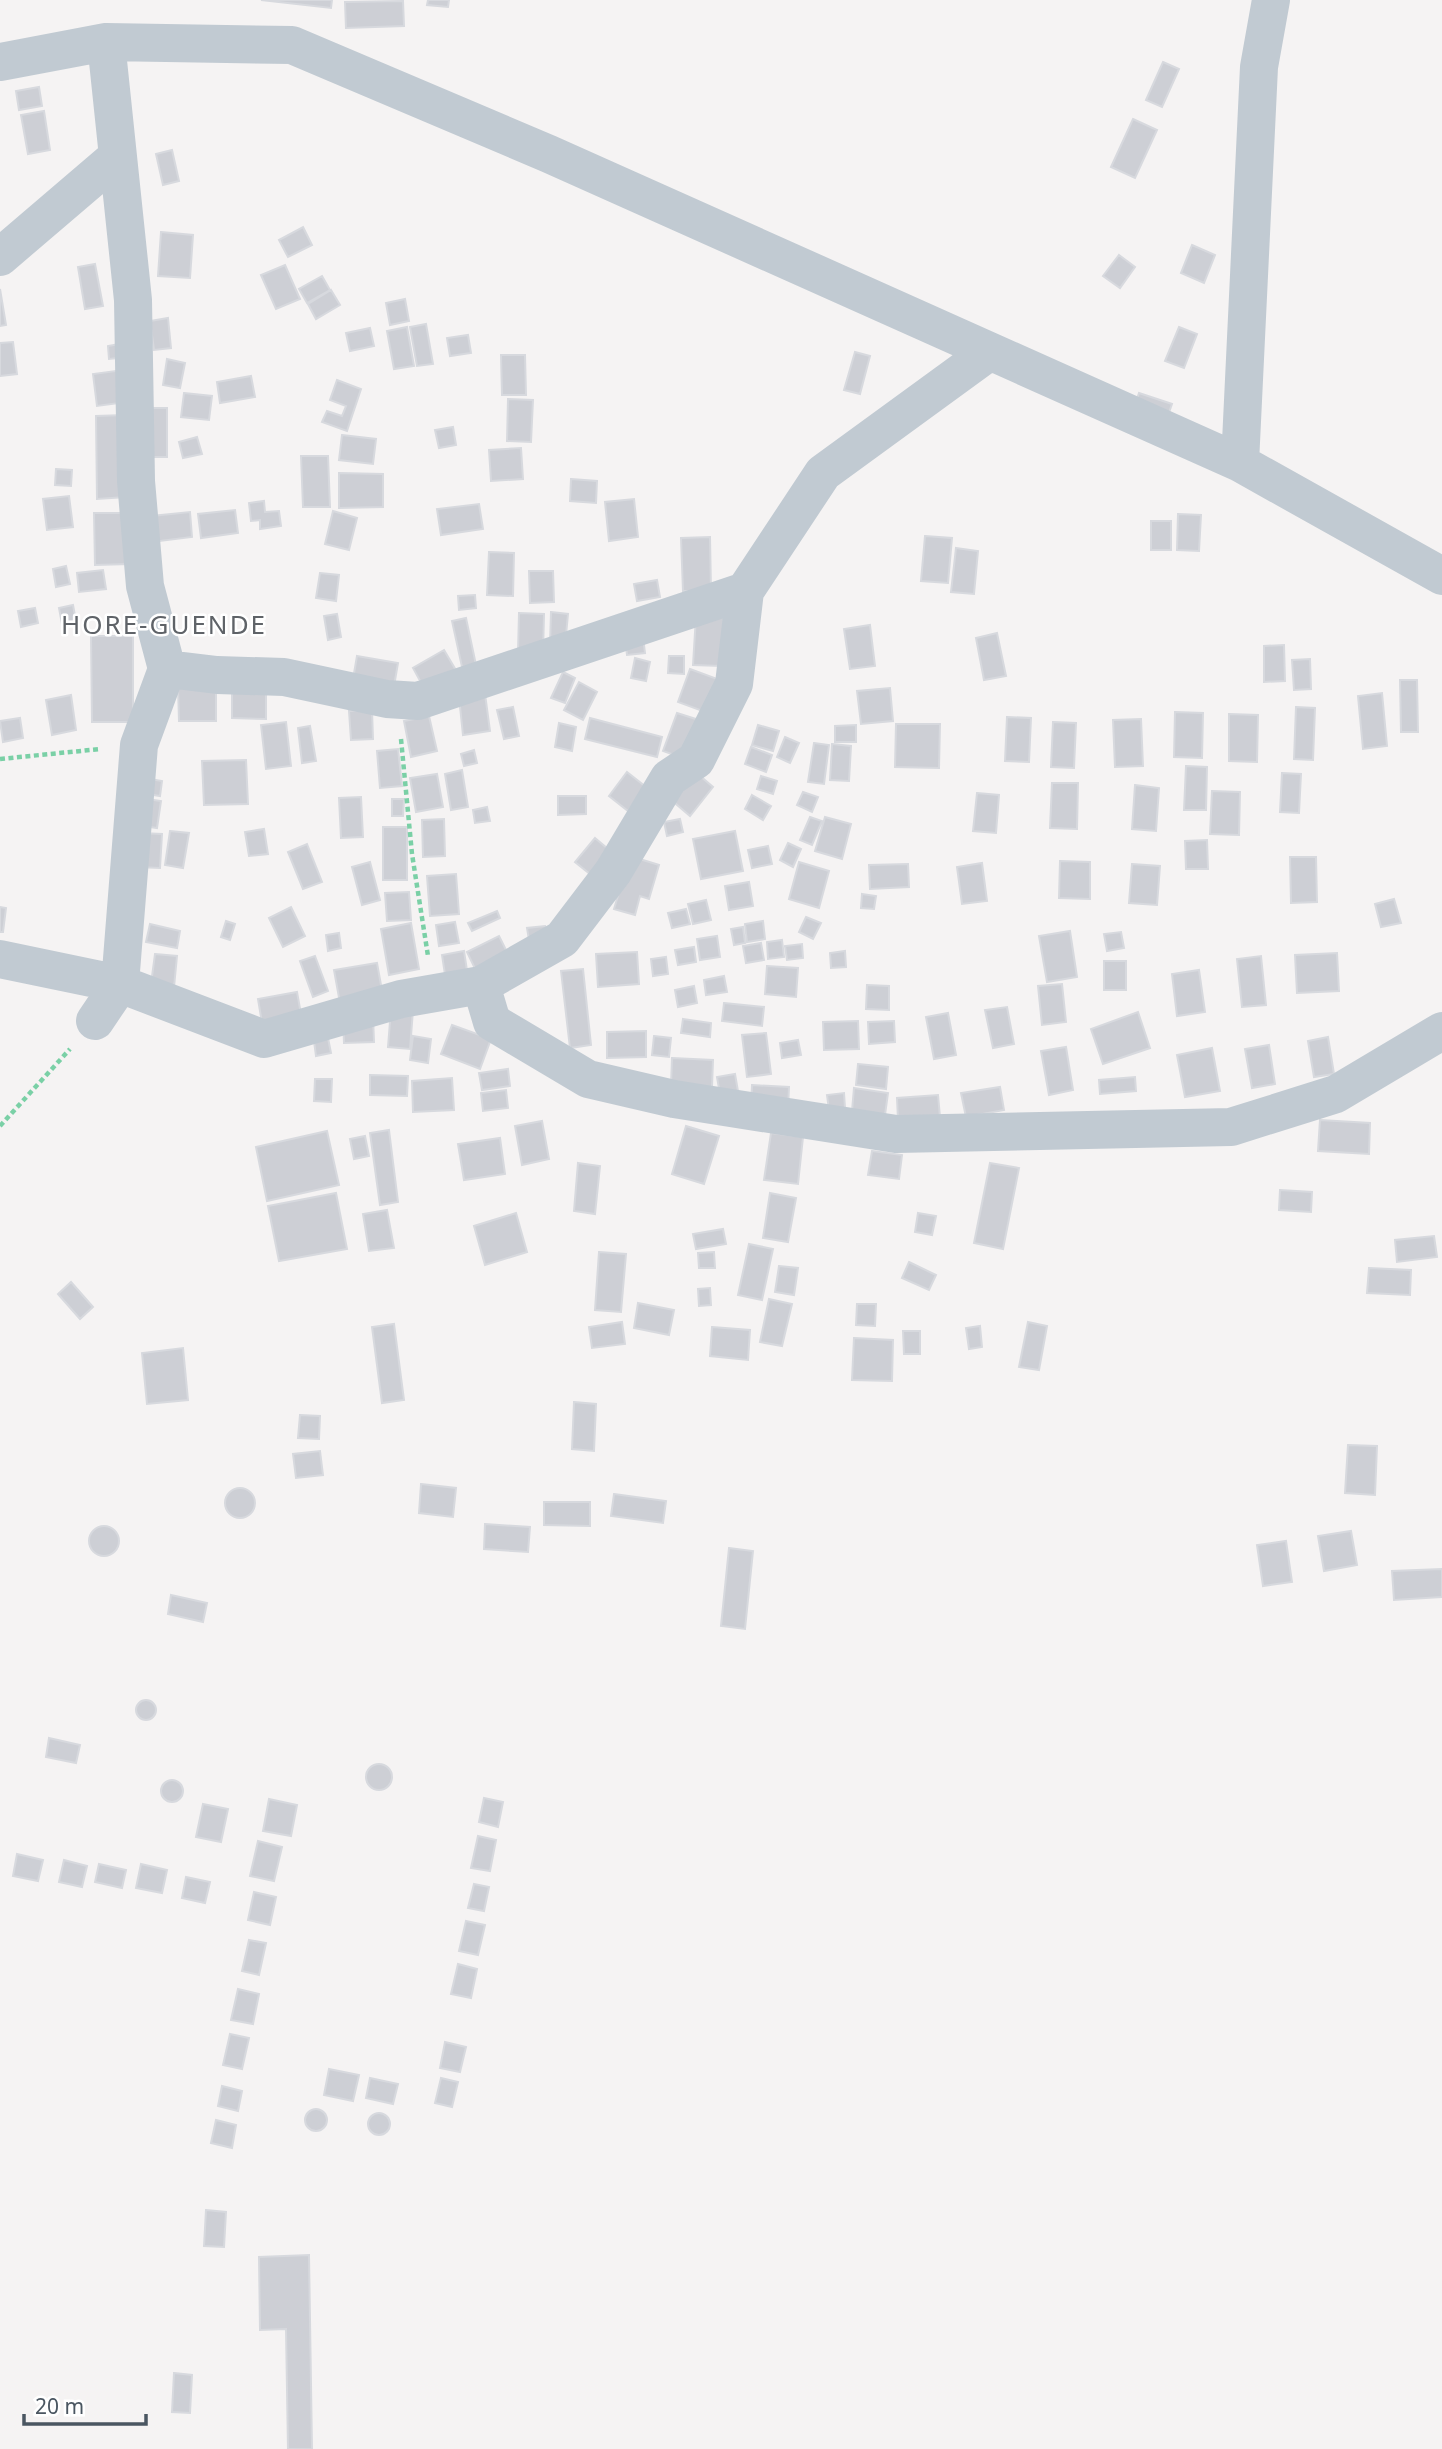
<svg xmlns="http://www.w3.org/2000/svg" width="1442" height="2449" font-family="'Noto Sans',sans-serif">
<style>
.building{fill:#cdcfd5;stroke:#d7d9de;stroke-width:2}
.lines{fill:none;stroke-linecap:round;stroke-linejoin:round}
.path{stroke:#7ad0a6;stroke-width:4.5;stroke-dasharray:5 3.5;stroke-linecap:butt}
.minor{stroke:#c1cad2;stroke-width:38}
.labels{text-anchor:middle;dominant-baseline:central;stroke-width:5;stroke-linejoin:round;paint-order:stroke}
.quarter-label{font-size:26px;letter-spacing:2px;fill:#5f6368;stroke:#fff}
</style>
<rect width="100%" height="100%" fill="#f5f3f3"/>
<path class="building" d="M 261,0 L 332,0 L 331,8 Z
M 428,0 L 449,0 L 448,7 L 427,5 Z
M 403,1 L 404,26 L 346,28 L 345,2 Z
M 1163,62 L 1179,69 L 1162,107 L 1146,100 Z
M 39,87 L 42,106 L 19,110 L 16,91 Z
M 44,111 L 50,150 L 28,154 L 21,115 Z
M 1133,119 L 1157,130 L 1135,178 L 1111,167 Z
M 172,150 L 179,181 L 163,185 L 156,154 Z
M 303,227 L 312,245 L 288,257 L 279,240 Z
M 161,232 L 193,235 L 190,278 L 158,276 Z
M 1192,245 L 1215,255 L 1204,283 L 1181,273 Z
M 1119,255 L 1135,267 L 1120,288 L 1103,276 Z
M 95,264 L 103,306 L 85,309 L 78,267 Z
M 285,265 L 300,299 L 276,309 L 261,275 Z
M 322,276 L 330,290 L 307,303 L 299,289 Z
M 0,289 L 6,325 L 0,326 Z
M 331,290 L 340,305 L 316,319 L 308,304 Z
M 405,299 L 409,321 L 390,325 L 386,303 Z
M 168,318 L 171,348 L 154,350 L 150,321 Z
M 426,324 L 433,364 L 417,366 L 410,327 Z
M 407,327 L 414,366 L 394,369 L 387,331 Z
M 1179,327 L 1197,334 L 1184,368 L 1165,361 Z
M 370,328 L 374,346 L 350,351 L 346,333 Z
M 468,335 L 471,353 L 450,356 L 447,338 Z
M 13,342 L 17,374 L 0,376 L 0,343 Z
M 125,343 L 127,357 L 109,359 L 108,346 Z
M 855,352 L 870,356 L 860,394 L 844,390 Z
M 501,355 L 525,355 L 526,395 L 502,395 Z
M 167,359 L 185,363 L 180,388 L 163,385 Z
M 123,370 L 127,402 L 97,406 L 93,374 Z
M 251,376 L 255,397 L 220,403 L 217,382 Z
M 337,380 L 361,389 L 347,431 L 322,422 L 327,411 L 342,416 L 346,406 L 330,400 Z
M 184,393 L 212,396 L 209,420 L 181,417 Z
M 1139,393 L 1172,404 L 1166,421 L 1133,411 Z
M 508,399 L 533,400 L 531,442 L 507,441 Z
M 144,408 L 167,408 L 167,457 L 144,457 Z
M 125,415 L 126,497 L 97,499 L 96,416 Z
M 453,427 L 456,445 L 439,448 L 435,430 Z
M 342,435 L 376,439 L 373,464 L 339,460 Z
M 197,437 L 202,454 L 183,458 L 179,442 Z
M 521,448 L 523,479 L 491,481 L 489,450 Z
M 301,456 L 328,456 L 330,507 L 303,507 Z
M 56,469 L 72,470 L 71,486 L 55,485 Z
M 339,473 L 383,474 L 383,507 L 339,508 Z
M 571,479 L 597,481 L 596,503 L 570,501 Z
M 69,496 L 73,527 L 47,530 L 43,499 Z
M 634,499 L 638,537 L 609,541 L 605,502 Z
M 264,501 L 265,512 L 279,511 L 281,526 L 260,529 L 260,520 L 251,521 L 249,503 Z
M 479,504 L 483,529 L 441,535 L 437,509 Z
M 235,510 L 238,533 L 201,538 L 198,514 Z
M 333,511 L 357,518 L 349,550 L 325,544 Z
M 190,512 L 192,537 L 144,543 L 142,517 Z
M 94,513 L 129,513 L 130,564 L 95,565 Z
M 1178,514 L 1201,515 L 1199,551 L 1177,550 Z
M 1151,521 L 1171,521 L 1171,550 L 1151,550 Z
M 925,536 L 952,538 L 948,583 L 921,581 Z
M 710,537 L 711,591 L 683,591 L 681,538 Z
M 956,548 L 978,551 L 974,594 L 951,592 Z
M 489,552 L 514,553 L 513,596 L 487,595 Z
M 66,566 L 70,584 L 56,587 L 53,569 Z
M 103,570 L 106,589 L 79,592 L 77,573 Z
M 529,571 L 553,571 L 554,602 L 530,603 Z
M 320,573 L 339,575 L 336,601 L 316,598 Z
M 657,580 L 660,597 L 637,601 L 634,584 Z
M 475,595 L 476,608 L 459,610 L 458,596 Z
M 73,605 L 76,621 L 62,624 L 59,608 Z
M 35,608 L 38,623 L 21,627 L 18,611 Z
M 551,612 L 568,614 L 565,646 L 550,645 Z
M 519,613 L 544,614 L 543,654 L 518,653 Z
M 337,614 L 341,637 L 328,640 L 324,616 Z
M 696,616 L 724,618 L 721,666 L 693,665 Z
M 466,618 L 476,665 L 462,667 L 452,621 Z
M 870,625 L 875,666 L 850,669 L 844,629 Z
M 997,633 L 1006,676 L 984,680 L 976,638 Z
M 91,636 L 133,636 L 133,722 L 92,722 Z
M 643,637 L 645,653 L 627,655 L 625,639 Z
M 1284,645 L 1285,681 L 1264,682 L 1264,646 Z
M 444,650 L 457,672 L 425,690 L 413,668 Z
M 357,656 L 398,663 L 393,692 L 352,685 Z
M 669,656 L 684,656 L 684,674 L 668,673 Z
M 635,658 L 650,662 L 646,681 L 631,678 Z
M 1310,659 L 1311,689 L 1294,690 L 1292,660 Z
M 690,669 L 720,680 L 708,713 L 678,702 Z
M 563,672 L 575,678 L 565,703 L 551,698 Z
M 1400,680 L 1417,680 L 1418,732 L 1401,732 Z
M 579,682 L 597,692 L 583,720 L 564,710 Z
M 216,684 L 216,721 L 179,721 L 178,686 Z
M 890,688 L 893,721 L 861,724 L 857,691 Z
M 232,690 L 266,690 L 266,719 L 232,718 Z
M 1382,693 L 1387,746 L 1363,749 L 1358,696 Z
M 485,694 L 490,731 L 463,735 L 459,697 Z
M 71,695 L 76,730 L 52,735 L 46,700 Z
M 513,707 L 519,736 L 504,739 L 497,710 Z
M 1296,707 L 1315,708 L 1313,760 L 1294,759 Z
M 372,710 L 373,739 L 351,740 L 349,711 Z
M 1175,712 L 1203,713 L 1202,758 L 1174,757 Z
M 677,713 L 702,721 L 688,760 L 663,751 Z
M 1229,714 L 1258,715 L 1257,762 L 1229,761 Z
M 429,716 L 437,751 L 411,757 L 404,721 Z
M 1007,717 L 1031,718 L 1029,762 L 1005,761 Z
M 20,718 L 23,738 L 3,742 L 0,721 Z
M 590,718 L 662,737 L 657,757 L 585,739 Z
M 1141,719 L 1143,766 L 1115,767 L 1113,720 Z
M 286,722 L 291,766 L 266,769 L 261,725 Z
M 1053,722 L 1076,723 L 1074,768 L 1051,767 Z
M 559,723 L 576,727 L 572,751 L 555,747 Z
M 896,724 L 940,724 L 939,768 L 895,767 Z
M 758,725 L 779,731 L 773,751 L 752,745 Z
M 856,725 L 856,742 L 835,742 L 835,726 Z
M 310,726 L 316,761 L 302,763 L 298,728 Z
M 785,737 L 799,743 L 790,763 L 777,757 Z
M 814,743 L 829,745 L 824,784 L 808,782 Z
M 832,744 L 851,746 L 849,781 L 830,780 Z
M 751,747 L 772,755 L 766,772 L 745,764 Z
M 398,749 L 402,786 L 380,788 L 377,751 Z
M 474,750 L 477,763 L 464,766 L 461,754 Z
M 246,760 L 248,804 L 204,805 L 202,761 Z
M 1186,766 L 1207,767 L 1206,810 L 1184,810 Z
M 692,769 L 713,787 L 690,816 L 669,798 Z
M 462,770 L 468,807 L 451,810 L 445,774 Z
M 627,772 L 646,787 L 628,811 L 609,796 Z
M 1282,773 L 1301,774 L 1299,813 L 1280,812 Z
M 437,774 L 443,807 L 416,812 L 410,778 Z
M 761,776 L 777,781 L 773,794 L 757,789 Z
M 150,779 L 162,781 L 160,796 L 147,794 Z
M 1052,783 L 1078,783 L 1077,829 L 1050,828 Z
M 1135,785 L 1159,788 L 1156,831 L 1132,829 Z
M 1212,791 L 1240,792 L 1239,835 L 1210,834 Z
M 803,792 L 818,797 L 812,812 L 797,805 Z
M 977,793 L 999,795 L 996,833 L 973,831 Z
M 752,795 L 771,806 L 763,820 L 745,809 Z
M 558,796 L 586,796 L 586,814 L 558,815 Z
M 361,797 L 363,837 L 341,838 L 339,798 Z
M 147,799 L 161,801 L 157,828 L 143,826 Z
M 392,799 L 404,799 L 403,816 L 392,816 Z
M 487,807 L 490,821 L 475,823 L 473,810 Z
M 810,817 L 822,821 L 812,845 L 800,840 Z
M 825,817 L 851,824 L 842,859 L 815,851 Z
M 444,819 L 445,856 L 423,857 L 422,820 Z
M 680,819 L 683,832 L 667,836 L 664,822 Z
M 383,827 L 407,827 L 407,880 L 383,880 Z
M 264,829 L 268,854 L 249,856 L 245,832 Z
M 170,831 L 189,833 L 183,868 L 165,865 Z
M 735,831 L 743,871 L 701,879 L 693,839 Z
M 140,833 L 162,834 L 160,868 L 137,867 Z
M 595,838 L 614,854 L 595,878 L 575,862 Z
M 1207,840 L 1208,869 L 1186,869 L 1185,841 Z
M 788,843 L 801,849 L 793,867 L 780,860 Z
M 307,844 L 322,882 L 303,889 L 288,852 Z
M 768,846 L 772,864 L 752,868 L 748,850 Z
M 630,856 L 659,865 L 649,899 L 640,896 L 635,915 L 614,909 Z
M 1290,857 L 1316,857 L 1317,902 L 1291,903 Z
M 1060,861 L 1090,862 L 1090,899 L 1059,898 Z
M 370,862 L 380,900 L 362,905 L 352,867 Z
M 799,862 L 829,871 L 819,908 L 789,899 Z
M 982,863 L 987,901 L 962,904 L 957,867 Z
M 908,864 L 909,887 L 870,889 L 869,865 Z
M 1132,864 L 1160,866 L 1157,905 L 1129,903 Z
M 456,874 L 459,914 L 430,916 L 427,876 Z
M 749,882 L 753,906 L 729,910 L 725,886 Z
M 409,892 L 411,920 L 387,921 L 385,893 Z
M 862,894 L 876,896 L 874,909 L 861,908 Z
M 1394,899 L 1401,923 L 1381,927 L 1375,904 Z
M 706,900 L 711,920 L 693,924 L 688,904 Z
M 0,907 L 6,908 L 3,932 L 0,932 Z
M 291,907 L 305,936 L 283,947 L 269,918 Z
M 686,909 L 690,924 L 672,928 L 668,913 Z
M 497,911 L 500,918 L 472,931 L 468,923 Z
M 806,917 L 821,923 L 813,939 L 799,932 Z
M 226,921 L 235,924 L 230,940 L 221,937 Z
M 763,921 L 765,939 L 747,942 L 745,924 Z
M 455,922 L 459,943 L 439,946 L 436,925 Z
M 411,923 L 419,969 L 389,975 L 381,929 Z
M 150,924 L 180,931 L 177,948 L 146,942 Z
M 545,926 L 548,943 L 530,946 L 527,928 Z
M 743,927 L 745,943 L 734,945 L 731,929 Z
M 1070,931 L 1077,977 L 1047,982 L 1039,936 Z
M 1121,932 L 1124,948 L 1107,951 L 1104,934 Z
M 339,933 L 341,948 L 328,951 L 326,935 Z
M 499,936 L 510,958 L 478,975 L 467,952 Z
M 717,936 L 720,957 L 700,960 L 697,939 Z
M 782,940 L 784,957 L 768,959 L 767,942 Z
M 761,943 L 764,960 L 746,963 L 743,946 Z
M 802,944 L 803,958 L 787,960 L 785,946 Z
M 694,947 L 696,962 L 678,965 L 675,950 Z
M 464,951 L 468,977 L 446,981 L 442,955 Z
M 845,951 L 846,967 L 831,968 L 830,953 Z
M 637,952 L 639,984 L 598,987 L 596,954 Z
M 1337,953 L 1339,991 L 1297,993 L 1295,955 Z
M 155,954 L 177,956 L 174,987 L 151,984 Z
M 315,956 L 328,991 L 313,997 L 300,961 Z
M 1261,956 L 1266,1005 L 1242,1007 L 1237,959 Z
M 666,957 L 668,974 L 653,976 L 651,959 Z
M 1104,961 L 1126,961 L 1126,990 L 1104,990 Z
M 377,963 L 383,996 L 340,1003 L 334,970 Z
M 767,966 L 798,968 L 796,997 L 765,994 Z
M 583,969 L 591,1045 L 570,1048 L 561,971 Z
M 1199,970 L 1205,1012 L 1177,1016 L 1172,974 Z
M 724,976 L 727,992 L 706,995 L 704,980 Z
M 1062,984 L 1066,1022 L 1042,1025 L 1038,986 Z
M 867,985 L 889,986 L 889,1010 L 866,1009 Z
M 694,986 L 697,1003 L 678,1007 L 675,990 Z
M 297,992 L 301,1014 L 262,1023 L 258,999 Z
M 724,1003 L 764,1007 L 762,1026 L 722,1021 Z
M 1007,1007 L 1014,1044 L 993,1048 L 985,1010 Z
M 391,1009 L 413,1010 L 410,1049 L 388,1047 Z
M 1138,1012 L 1150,1048 L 1103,1064 L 1091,1029 Z
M 948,1013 L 956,1055 L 934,1059 L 926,1017 Z
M 373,1016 L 374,1042 L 344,1043 L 343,1018 Z
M 683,1019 L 711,1023 L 710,1037 L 681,1033 Z
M 858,1021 L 859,1049 L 824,1050 L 823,1022 Z
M 894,1021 L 895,1042 L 869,1044 L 868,1022 Z
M 452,1025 L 491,1039 L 480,1069 L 441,1054 Z
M 646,1031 L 646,1057 L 607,1058 L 607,1032 Z
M 766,1033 L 771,1074 L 747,1077 L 742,1035 Z
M 413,1036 L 431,1039 L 428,1063 L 410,1060 Z
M 654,1036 L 671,1038 L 669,1057 L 652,1055 Z
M 1328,1037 L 1334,1074 L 1314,1077 L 1308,1041 Z
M 328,1038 L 331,1053 L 316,1056 L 314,1041 Z
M 798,1040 L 801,1055 L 782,1058 L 780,1043 Z
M 1269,1045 L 1275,1084 L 1252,1088 L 1245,1049 Z
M 1066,1047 L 1073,1090 L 1049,1095 L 1041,1051 Z
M 1212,1048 L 1220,1091 L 1185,1097 L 1177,1055 Z
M 672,1058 L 713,1060 L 712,1087 L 671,1085 Z
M 858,1064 L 888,1067 L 886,1089 L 856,1085 Z
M 508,1069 L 510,1086 L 482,1090 L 479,1073 Z
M 735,1074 L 739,1097 L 721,1100 L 717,1077 Z
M 370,1075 L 408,1076 L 407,1096 L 370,1095 Z
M 1135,1077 L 1136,1091 L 1100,1094 L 1099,1080 Z
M 452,1078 L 454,1110 L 413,1112 L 412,1081 Z
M 315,1079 L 332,1079 L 331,1102 L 314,1101 Z
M 752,1085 L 789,1087 L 788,1108 L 751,1107 Z
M 1000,1087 L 1004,1110 L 966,1117 L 961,1093 Z
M 854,1088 L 888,1093 L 885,1115 L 852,1111 Z
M 506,1090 L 508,1108 L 483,1111 L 481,1093 Z
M 844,1093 L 845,1108 L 829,1110 L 827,1095 Z
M 938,1095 L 940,1117 L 898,1120 L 897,1098 Z
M 1320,1120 L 1370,1123 L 1369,1154 L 1318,1151 Z
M 542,1121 L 549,1159 L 522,1165 L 515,1126 Z
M 686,1126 L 719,1136 L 704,1184 L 672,1174 Z
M 389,1130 L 398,1202 L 380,1205 L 370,1133 Z
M 327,1131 L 339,1185 L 267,1201 L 256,1147 Z
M 771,1133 L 803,1137 L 798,1184 L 764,1180 Z
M 365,1136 L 369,1156 L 354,1159 L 350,1139 Z
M 500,1138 L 505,1174 L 464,1180 L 458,1144 Z
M 872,1151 L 902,1155 L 899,1179 L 868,1175 Z
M 578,1163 L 600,1166 L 595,1214 L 574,1211 Z
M 990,1163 L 1019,1168 L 1003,1249 L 974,1243 Z
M 1280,1190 L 1312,1192 L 1311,1212 L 1279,1210 Z
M 336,1193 L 347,1249 L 279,1261 L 268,1206 Z
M 770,1193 L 796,1198 L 788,1242 L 763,1238 Z
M 387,1210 L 394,1248 L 369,1251 L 363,1214 Z
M 516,1213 L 527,1252 L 485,1265 L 474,1226 Z
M 918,1213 L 936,1216 L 932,1235 L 915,1232 Z
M 723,1229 L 726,1244 L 696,1249 L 693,1234 Z
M 1434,1236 L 1437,1257 L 1397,1262 L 1395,1240 Z
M 749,1244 L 773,1249 L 762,1300 L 738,1295 Z
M 599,1252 L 626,1254 L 621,1312 L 595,1310 Z
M 714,1252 L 715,1268 L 699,1268 L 698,1253 Z
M 909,1262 L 936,1275 L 929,1290 L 902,1278 Z
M 779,1266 L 798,1268 L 794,1295 L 775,1292 Z
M 1369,1268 L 1411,1270 L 1410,1295 L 1367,1293 Z
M 71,1282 L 93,1307 L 80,1319 L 58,1294 Z
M 710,1288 L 711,1305 L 699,1306 L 698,1289 Z
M 769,1299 L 792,1304 L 782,1346 L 760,1342 Z
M 638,1303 L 674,1310 L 669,1335 L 634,1328 Z
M 857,1304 L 876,1304 L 875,1326 L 856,1325 Z
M 622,1322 L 625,1344 L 592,1348 L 589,1327 Z
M 1028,1322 L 1047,1326 L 1039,1370 L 1019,1367 Z
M 394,1324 L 404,1400 L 382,1403 L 372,1327 Z
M 980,1326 L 982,1347 L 969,1349 L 966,1328 Z
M 712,1327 L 750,1330 L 748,1360 L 710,1356 Z
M 903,1331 L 920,1331 L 920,1354 L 904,1354 Z
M 854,1338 L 893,1340 L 892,1381 L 852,1380 Z
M 183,1348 L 188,1400 L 147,1404 L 142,1353 Z
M 574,1402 L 596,1404 L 594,1451 L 572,1449 Z
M 300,1415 L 320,1416 L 319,1439 L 298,1438 Z
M 1348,1445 L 1377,1446 L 1375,1495 L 1345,1493 Z
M 320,1451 L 323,1475 L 296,1478 L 293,1454 Z
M 421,1484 L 456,1488 L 453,1517 L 419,1513 Z
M225 1503a15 15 0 1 1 30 0a15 15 0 1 1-30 0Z
M 614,1494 L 666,1501 L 663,1523 L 611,1516 Z
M 544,1502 L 590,1502 L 590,1526 L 544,1525 Z
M 485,1524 L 530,1527 L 528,1552 L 484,1549 Z
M89 1541a15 15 0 1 1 30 0a15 15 0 1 1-30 0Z
M 1351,1531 L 1357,1565 L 1324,1571 L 1318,1536 Z
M 1286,1541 L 1292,1582 L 1263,1586 L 1257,1545 Z
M 729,1548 L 753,1551 L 745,1629 L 721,1626 Z
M 1442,1569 L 1442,1597 L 1394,1600 L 1392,1571 Z
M 171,1595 L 207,1603 L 203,1622 L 168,1614 Z
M136 1710a10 10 0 1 1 20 0a10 10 0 1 1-20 0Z
M 49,1738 L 80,1745 L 76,1763 L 46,1757 Z
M366 1777a13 13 0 1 1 26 0a13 13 0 1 1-26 0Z
M161 1791a11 11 0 1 1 22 0a11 11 0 1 1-22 0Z
M 484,1798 L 503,1802 L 498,1827 L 479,1822 Z
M 269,1799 L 297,1805 L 291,1836 L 263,1831 Z
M 203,1804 L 228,1809 L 221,1842 L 196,1837 Z
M 478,1836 L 496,1840 L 490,1871 L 471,1868 Z
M 258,1841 L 282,1847 L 274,1881 L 250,1876 Z
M 17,1854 L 43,1860 L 38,1881 L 13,1876 Z
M 64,1860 L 87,1866 L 82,1887 L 59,1882 Z
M 99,1864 L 126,1870 L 122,1888 L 95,1882 Z
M 141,1864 L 167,1870 L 162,1893 L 136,1888 Z
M 186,1877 L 210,1882 L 205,1903 L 182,1898 Z
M 474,1884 L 489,1887 L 484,1911 L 468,1908 Z
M 254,1892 L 276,1897 L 270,1925 L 248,1920 Z
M 466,1921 L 485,1925 L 478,1955 L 459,1951 Z
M 249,1940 L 266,1943 L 259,1975 L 242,1971 Z
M 458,1964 L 477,1969 L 471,1998 L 451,1994 Z
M 238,1989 L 259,1994 L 253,2024 L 231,2020 Z
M 230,2034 L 249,2038 L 242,2069 L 223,2065 Z
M 445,2042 L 466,2047 L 460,2072 L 440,2068 Z
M 329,2069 L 359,2075 L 353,2101 L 324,2095 Z
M 370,2078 L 398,2084 L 393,2104 L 366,2098 Z
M 441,2078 L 458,2082 L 452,2107 L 435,2103 Z
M 222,2086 L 242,2091 L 238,2111 L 218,2106 Z
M305 2120a11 11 0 1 1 22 0a11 11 0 1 1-22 0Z
M368 2124a11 11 0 1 1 22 0a11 11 0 1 1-22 0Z
M 216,2120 L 236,2125 L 232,2148 L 211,2143 Z
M 206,2210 L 226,2212 L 224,2247 L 204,2246 Z
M 309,2255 L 312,2449 L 288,2449 L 286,2329 L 260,2330 L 259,2257 Z
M 174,2373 L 192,2375 L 190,2413 L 172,2412 Z"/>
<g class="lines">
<path class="path" d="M 401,739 L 412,854 L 428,956
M 0,759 L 100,749
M 0,1126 L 70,1049"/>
<path class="minor" d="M 106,42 L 133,300 L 136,481 L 145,586 L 167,669
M 0,62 L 106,42 L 292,45 L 549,154 L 1240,463 L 1442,576
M 0,257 L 117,157
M 1240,463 L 1259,67 L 1271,0
M 0,959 L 120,984 L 264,1039 L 401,999 L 481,985 L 562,939 L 613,872 L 669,778 L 696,760 L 734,684 L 745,591 L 823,473 L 989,352
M 481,985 L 492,1022 L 588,1079 L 674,1099 L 896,1134 L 1231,1127 L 1336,1094 L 1442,1031
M 95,1021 L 120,984 L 139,745 L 167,669 L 217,675 L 284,677 L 387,699 L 418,701 L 745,591"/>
</g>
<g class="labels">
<g class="quarter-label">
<text x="164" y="624">HORE-GUENDE</text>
</g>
</g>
<path d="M24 2414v10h122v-10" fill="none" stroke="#4a5661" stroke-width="3.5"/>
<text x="35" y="2414" font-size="21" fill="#4a5661" stroke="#ffffff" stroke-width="5" paint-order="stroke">20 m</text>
</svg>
